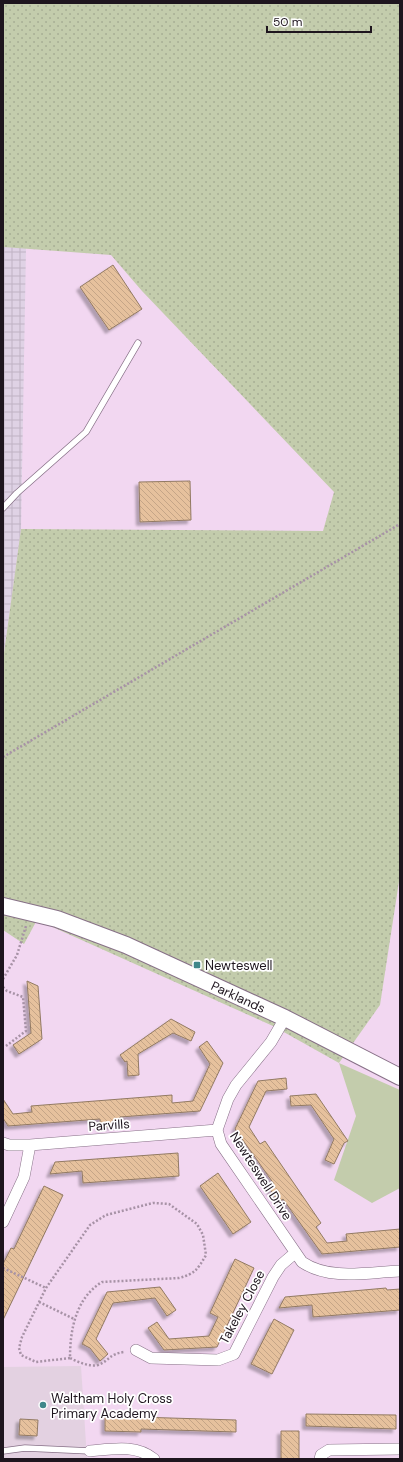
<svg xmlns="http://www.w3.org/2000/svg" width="403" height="1462" font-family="'DM Sans',sans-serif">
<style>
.industrial{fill:url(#industrial-grid)}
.education{fill:#e3d1e1}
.grass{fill:url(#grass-dots)}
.green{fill:#c3ccac}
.building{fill:url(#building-back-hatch);stroke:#927a63;filter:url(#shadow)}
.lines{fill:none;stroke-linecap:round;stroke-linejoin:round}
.lane-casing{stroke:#877087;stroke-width:7}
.street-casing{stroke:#877087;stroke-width:12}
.secondary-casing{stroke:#877087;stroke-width:18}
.path{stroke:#a792a6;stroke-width:2.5;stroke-dasharray:2 2;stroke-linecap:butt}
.lane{stroke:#fff;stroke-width:5.5}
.street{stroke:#fff;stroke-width:11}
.secondary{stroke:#fff;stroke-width:16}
.poi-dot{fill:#3f878a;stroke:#fff;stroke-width:1.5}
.labels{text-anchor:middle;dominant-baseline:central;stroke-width:3.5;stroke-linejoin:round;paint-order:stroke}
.poi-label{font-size:13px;fill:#1e151e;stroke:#fff;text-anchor:start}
.street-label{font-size:13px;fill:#1e151e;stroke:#fff}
</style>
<defs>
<pattern id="industrial-grid" width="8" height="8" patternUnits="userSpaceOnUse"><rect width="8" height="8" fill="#dfd2e5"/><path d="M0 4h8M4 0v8" fill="none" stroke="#bfb3c4"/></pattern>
<pattern id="grass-dots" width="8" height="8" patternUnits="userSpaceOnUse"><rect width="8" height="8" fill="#c3ccac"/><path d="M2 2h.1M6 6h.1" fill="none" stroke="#a7ae94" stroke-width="1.8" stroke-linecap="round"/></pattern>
<pattern id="building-back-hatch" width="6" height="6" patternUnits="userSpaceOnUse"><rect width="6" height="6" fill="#e6c19d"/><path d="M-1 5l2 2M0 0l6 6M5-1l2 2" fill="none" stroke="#c5a587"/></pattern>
<filter id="shadow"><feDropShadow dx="-3.5" dy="3.5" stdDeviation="1" flood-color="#0004"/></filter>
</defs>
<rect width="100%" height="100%" fill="#f2d7f1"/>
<path class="industrial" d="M 3,247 L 26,248 L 21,529 L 3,660 Z"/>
<path class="education" d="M 81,1366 L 87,1459 L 3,1459 L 3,1367 Z"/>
<path class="grass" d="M 3,3 L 400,3 L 400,875 L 380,1005 L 339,1063 L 273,1026 L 37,920 L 24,944 L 3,930 L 3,660 L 21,529 L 323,531 L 334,492 L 142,291 L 111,255 L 3,247 Z"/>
<path class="green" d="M 339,1063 L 400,1090 L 400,1188 L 372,1203 L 334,1180 L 356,1116 Z"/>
<path class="building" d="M 113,265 L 142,309 L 109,330 L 80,287 Z
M 190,481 L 191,520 L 140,522 L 139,482 Z
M 27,981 L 38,986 L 42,1039 L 19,1054 L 13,1045 L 31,1033 Z
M 171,1019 L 195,1032 L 191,1041 L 173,1033 L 138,1054 L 139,1075 L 128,1076 L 127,1061 L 125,1062 L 120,1055 Z
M 207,1041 L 223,1063 L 200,1111 L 120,1117 L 120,1125 L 100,1127 L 100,1119 L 8,1126 L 3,1118 L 3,1099 L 13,1114 L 32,1112 L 31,1106 L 172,1095 L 172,1103 L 193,1101 L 210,1064 L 199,1047 Z
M 286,1078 L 287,1089 L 266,1091 L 249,1127 L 260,1144 L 265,1141 L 321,1223 L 316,1227 L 327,1243 L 347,1241 L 346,1234 L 400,1229 L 400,1247 L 322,1254 L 283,1199 L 279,1202 L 269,1188 L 274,1184 L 235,1129 L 258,1081 Z
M 316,1094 L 348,1141 L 344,1143 L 334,1164 L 325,1160 L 334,1139 L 311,1105 L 291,1106 L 290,1096 Z
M 178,1153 L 179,1176 L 83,1183 L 82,1171 L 50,1174 L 55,1162 Z
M 218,1173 L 251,1222 L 233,1234 L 200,1186 Z
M 44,1186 L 63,1195 L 3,1320 L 3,1264 L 11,1248 L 14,1249 Z
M 235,1259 L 254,1268 L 217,1347 L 164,1350 L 148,1328 L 157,1322 L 169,1339 L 209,1336 L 218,1317 L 210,1313 Z
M 160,1287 L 176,1310 L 167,1316 L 155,1298 L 113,1303 L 96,1339 L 108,1354 L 100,1361 L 90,1348 L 82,1344 L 107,1292 Z
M 386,1288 L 387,1290 L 400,1289 L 400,1310 L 313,1317 L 312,1305 L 279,1308 L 285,1297 Z
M 274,1319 L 294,1330 L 272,1374 L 251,1364 Z
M 306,1414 L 396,1415 L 396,1429 L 306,1426 Z
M 105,1416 L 236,1420 L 236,1432 L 141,1429 L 141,1432 L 105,1431 Z
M 20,1419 L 38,1420 L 37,1436 L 19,1435 Z
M 281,1431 L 299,1431 L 299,1459 L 281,1459 Z"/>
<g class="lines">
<g class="lane-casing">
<path id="lane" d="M 3,508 L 17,493 L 86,432 L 138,343
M 3,1451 L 25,1448 L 90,1451"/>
</g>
<g class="street-casing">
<path id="street" d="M 285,1018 L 271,1042 L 236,1085 L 228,1099 L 217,1130 L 221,1144 L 302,1262 C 330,1281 368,1272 400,1271
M 3,1143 L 9,1145 L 30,1145 L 217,1130
M 3,1222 L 24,1177 L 30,1145
M 136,1350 L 151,1358 L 218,1360 L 234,1354 L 273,1277 L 281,1265 L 295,1253
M 90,1451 C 112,1449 136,1444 154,1459
M 320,1459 L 321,1455 L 329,1450 L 400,1449"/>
</g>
<g class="secondary-casing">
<g id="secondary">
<path id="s1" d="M 3,906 L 57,919 L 126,945 L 285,1018 L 400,1077"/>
</g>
</g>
<path class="path" d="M 3,757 L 400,524
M 3,979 L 17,955 L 26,926
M 3,987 L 7,991 L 23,997 L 26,1031 L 6,1046
M 3,1268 L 46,1288
M 39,1302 L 74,1319
M 70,1358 L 36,1362 L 21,1355 L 19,1348 L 22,1337 L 46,1288 L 90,1225 L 106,1215 L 153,1203 L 169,1204 L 197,1224 L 203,1235 L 206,1255 C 198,1269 195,1274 179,1278 L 102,1282 C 76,1298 70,1329 70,1358 C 78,1362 89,1367 98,1365 C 109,1361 109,1354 124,1352"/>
<use href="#lane" class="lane"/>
<use href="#street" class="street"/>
<use href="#secondary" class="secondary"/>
</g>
<g class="poi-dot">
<rect x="193" y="961" width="8" height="8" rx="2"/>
<circle cx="43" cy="1405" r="4"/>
</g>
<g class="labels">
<g class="poi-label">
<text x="205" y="965">Newteswell</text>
<text x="51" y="1398">Waltham Holy Cross<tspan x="51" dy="15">Primary Academy</tspan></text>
</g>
<g class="street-label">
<text stroke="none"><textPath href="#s1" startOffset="253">Parklands</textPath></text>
<text transform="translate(109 1125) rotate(-4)">Parvills</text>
<text transform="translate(261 1176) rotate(57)">Newteswell Drive</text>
<text transform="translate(242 1307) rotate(-62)">Takeley Close</text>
</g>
</g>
<rect width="403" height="1462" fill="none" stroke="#1e151e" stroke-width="8"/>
<path d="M267 26v6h104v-6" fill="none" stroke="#1e151e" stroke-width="2"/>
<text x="273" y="26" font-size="12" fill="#1e151e" stroke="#ffffff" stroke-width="3" paint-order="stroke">50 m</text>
</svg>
